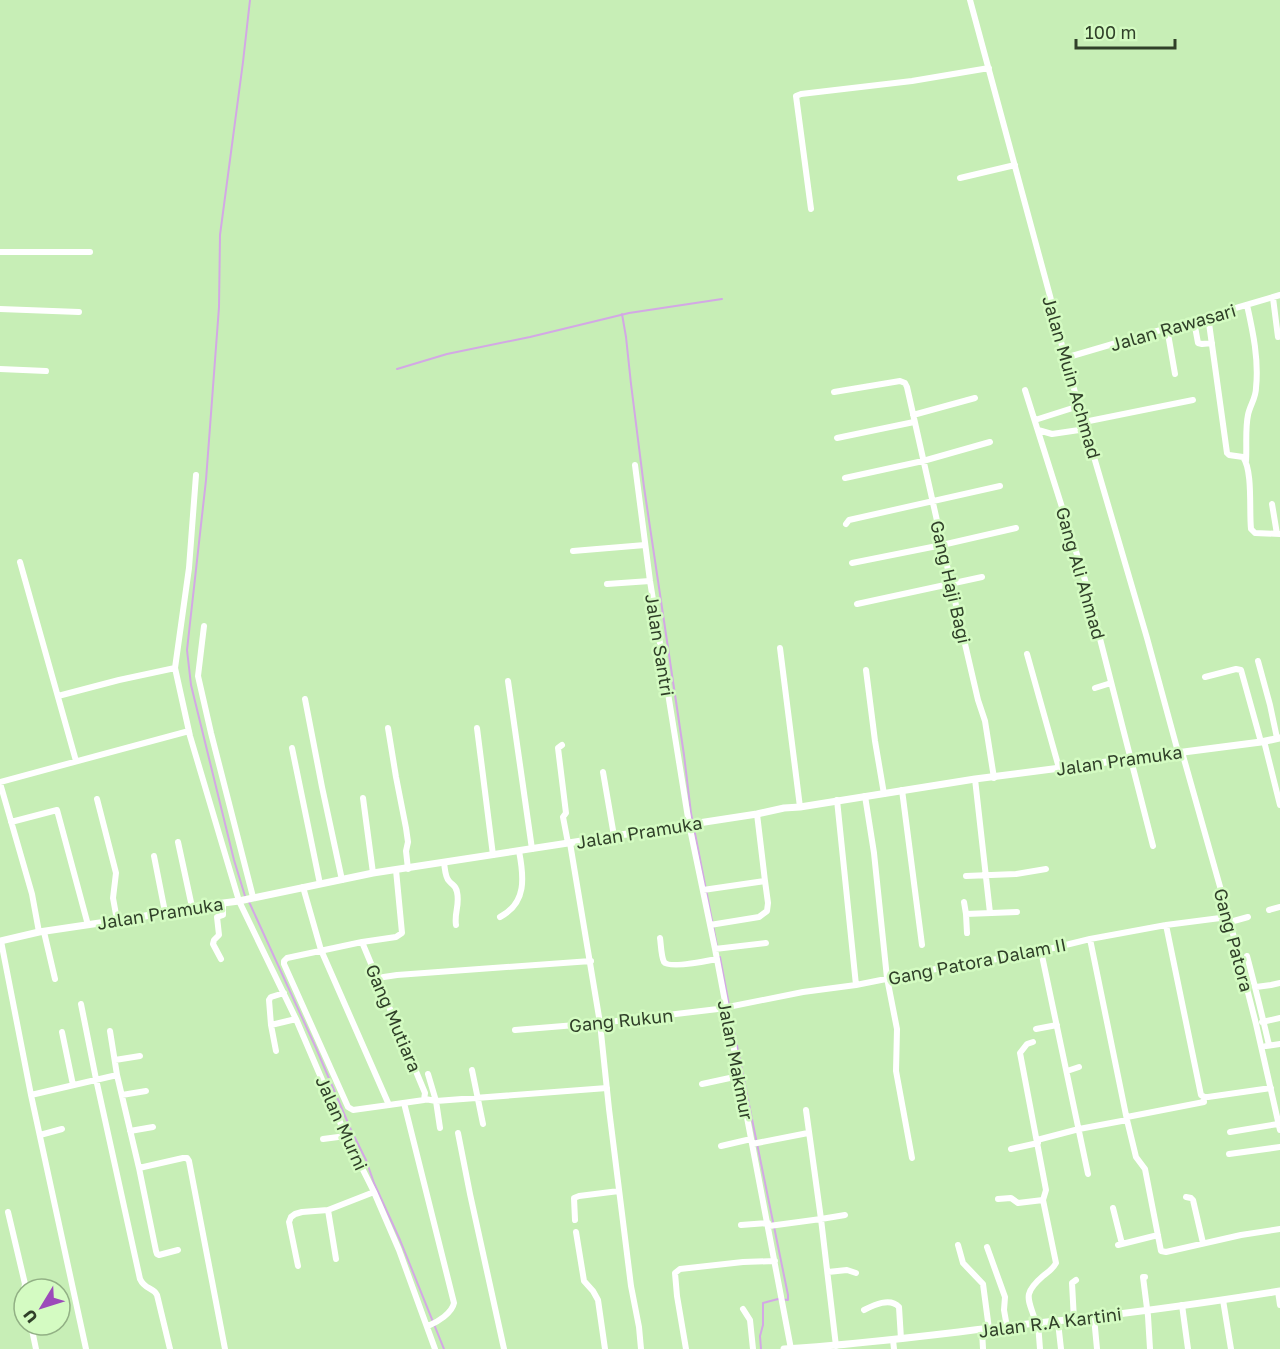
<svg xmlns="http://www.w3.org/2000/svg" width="1280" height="1349" font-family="'Golos Text',sans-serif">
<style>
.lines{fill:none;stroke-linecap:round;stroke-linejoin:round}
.stream{stroke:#d3a8e5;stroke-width:2}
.minor{stroke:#fff;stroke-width:6}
.tertiary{stroke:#fff;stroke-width:7}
.labels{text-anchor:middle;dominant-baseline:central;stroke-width:5;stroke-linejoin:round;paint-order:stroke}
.street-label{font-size:18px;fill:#304029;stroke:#d4fbc2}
</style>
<rect width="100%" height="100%" fill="#c7eeb6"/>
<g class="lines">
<path class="stream" d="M 250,0 L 243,62 L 220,235 L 219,307 L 206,480 L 187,650 L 191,685 L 234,860 L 245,896 L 250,904 L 316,1048 L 351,1130 L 366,1160 L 374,1183 L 400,1240 L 444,1349
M 622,314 L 626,337 L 631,384 L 644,487 L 684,755 L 691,813 L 717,946
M 397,369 L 447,354 L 530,337 L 629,313 L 722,299
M 720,957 L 729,1005
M 734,1031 L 788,1295 L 788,1300 L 778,1299 L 763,1303 L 763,1325 L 760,1336 L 761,1349"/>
<path class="minor" d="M 970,0 L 1050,296 L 1065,358 L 1147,638 L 1178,752
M 960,178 L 1015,165
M 811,209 L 796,96 L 801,94 L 912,81 L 989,68
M 0,252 L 90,252
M 1273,298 L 1278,337
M 0,309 L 79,312
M 1208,316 L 1227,453 L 1229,455 L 1243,457 C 1253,471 1249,510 1251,529 L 1255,533 L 1280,534
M 1194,321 L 1198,343 L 1202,344 L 1212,343
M 1167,328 L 1175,374
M 1065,358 L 1280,295
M 0,369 L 46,371
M 1025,390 L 1085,580 L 1153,846
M 834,392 L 900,381 L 905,383 L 907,387 L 955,601 L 978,700 L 985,721 L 994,778
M 913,415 L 975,398
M 1035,420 L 1079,406
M 1084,422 L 1193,400
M 1038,430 L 1052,434 L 1086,429
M 837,438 L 914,422
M 1246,461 C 1247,446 1245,429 1248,415 C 1250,405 1256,398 1256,388 C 1259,360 1253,332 1247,305
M 635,465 L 650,581 L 689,824 L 715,949 L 791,1349
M 196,475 L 189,568 L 175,668 L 190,736 L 239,901 L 296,1019 L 346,1136 L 374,1192 L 399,1250 L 435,1349
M 845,478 L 923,461 L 990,442
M 1272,504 L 1277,534
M 846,524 L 849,520 L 1000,486
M 573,551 L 645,545
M 20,562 L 76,761
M 852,563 L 942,545 L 1016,528
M 607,584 L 650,581
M 857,604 L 982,577
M 204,626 L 198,676 L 211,733 L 253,897
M 780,648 L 800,807
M 1027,654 L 1059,768
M 1258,661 L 1270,705 L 1277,738
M 866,670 L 875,741 L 884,794
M 1205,677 L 1236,669 L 1241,670 L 1261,742
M 508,681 L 532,849
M 1095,688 L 1111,683
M 58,696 L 119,680 L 175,668
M 305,699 L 322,787 L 342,880
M 388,728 L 396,777 L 406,828 L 408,842 L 406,851 L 408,869
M 477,728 L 493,855
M 1264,741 L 1280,805
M 562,745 L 558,748 L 566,813 L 563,817 L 568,843
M 292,748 L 320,884
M 1182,752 L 1230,922 L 1256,1024 L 1280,1130
M 603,772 L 614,836
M 975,779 L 990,913
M 0,782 L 189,731
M 0,783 L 32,894 L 39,932
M 902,790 L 922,945
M 865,796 L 874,853 L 887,978 L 897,1029 L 896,1071 L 912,1158
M 363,798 L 373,873
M 97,799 L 116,873 L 113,898 L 117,920
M 837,800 L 856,985
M 11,822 L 57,810 L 88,925
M 178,842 L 192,907
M 570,843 L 600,1023 L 609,1109 L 631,1286 L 639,1327 L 641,1349
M 154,856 L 165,912
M 444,863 C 445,868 445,877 449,881 C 453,886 456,885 457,892 C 460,905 454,913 456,925
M 966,876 L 1016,874 L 1046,869
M 303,887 L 321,950 L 389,1105 L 353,1110 L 348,1107 L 284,964 L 284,961 L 287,958 L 362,942 L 425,1093 L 424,1100 L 389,1105
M 703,890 L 765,881 L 757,814
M 964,902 L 966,914
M 1269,910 L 1280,907
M 500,917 C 527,903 524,877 519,851
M 1230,922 L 1248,917
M 710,925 L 759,917 L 767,911 L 768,903 L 765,881
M 1166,925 L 1201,1095 L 1204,1097 L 1208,1097 L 1271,1088
M 44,932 L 55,979
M 967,933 L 966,914 L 1017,912
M 660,938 C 661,944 661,956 664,962 C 669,969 707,961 717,959
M 1090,939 L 1127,1120 L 1136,1157 L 1145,1169 L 1161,1251 L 1166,1252 L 1241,1235 L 1280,1229
M 1,941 L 31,1095 L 86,1349
M 362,942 L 396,937 L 402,933 L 396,870
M 715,949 L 766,943
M 1041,951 L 1088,1174
M 1247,956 C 1255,986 1262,1015 1269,1045
M 221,959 L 213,944 L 214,940 L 219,935 L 217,917 L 223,915 L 223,903
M 377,978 L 397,975 L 591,961
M 1256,987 L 1271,985 L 1280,983
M 81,1004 L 96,1079 L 140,1279 C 145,1290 153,1287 157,1295 L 170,1349
M 1262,1022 L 1280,1018
M 271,1025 L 269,1000 L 271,997 L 284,993
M 1036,1029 L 1057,1025
M 515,1030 L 600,1023 L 718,1009 L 803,992 L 856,985 L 946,967 L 986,961 L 1041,951 L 1090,939 L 1166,925 L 1228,917
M 62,1032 L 73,1085
M 1033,1042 L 1027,1044 L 1020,1053 L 1046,1190 L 1043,1200 L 1056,1263 C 1053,1269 1048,1272 1043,1276 C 1021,1295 1029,1299 1036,1323
M 1266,1046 L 1280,1044
M 276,1051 L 271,1025 L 296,1019
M 115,1060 L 140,1056
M 472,1070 L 483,1124
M 1067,1071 L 1079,1067
M 428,1074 L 436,1101 L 440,1128
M 117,1075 L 139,1168 L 156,1251 L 157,1254 L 159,1255 L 178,1250
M 702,1084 L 739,1076
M 31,1095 L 117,1075 L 110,1031
M 122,1095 L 146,1091
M 425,1099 L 436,1101 L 607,1088
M 404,1103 L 454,1303 C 452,1313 438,1322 428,1326
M 1127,1117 L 1204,1102 L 1203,1096
M 130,1131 L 153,1127
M 1230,1132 L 1278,1124
M 458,1133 L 470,1194 L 504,1349
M 40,1135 L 62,1129
M 323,1139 L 346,1136
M 1037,1140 L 1079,1129 L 1127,1120
M 752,1144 L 808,1133
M 721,1146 L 751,1139
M 1011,1149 L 1038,1143
M 1229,1154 L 1280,1147
M 139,1168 L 183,1158 L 187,1158 L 189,1161 L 225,1349
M 1186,1197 L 1191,1198 L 1193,1200 L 1203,1243
M 998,1199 L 1011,1198 L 1018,1203 L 1043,1200
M 1113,1208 L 1122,1244
M 328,1210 L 336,1259
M 8,1212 L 25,1284 L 24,1289
M 575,1220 L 574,1198 L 579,1196 L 619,1191
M 741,1225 L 768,1223
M 769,1226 L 821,1219 L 806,1110
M 576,1232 L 584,1281 L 593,1291 L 598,1300 L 605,1349
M 958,1245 L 963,1263 L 983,1284 L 989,1329
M 1118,1245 L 1158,1235
M 987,1247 L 1005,1297 L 1004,1310 L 1007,1327
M 298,1266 L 289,1222 L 291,1217 L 295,1214 L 302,1212 L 328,1210 L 374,1192
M 828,1272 L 847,1270 L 856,1273
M 1145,1277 L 1143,1277 L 1148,1316 L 1150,1349
M 1278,1291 L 1280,1305
M 1223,1300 L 1231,1349
M 1182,1305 L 1188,1349
M 743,1309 L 750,1320 L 753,1349
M 864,1310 C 874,1305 890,1297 899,1307 L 901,1339
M 1094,1317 L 1097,1349
M 1074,1320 L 1072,1283 L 1076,1280
M 1058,1322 L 1061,1349
M 1038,1323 L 1040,1349
M 31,1325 L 36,1349
M 982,1330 L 983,1349
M 893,1340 L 894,1349
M 836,1346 L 821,1219 L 845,1215
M 686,1349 L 677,1296 L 675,1273 L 680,1269 L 743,1262 L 775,1261"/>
<path class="tertiary" d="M 0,941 L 39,932 L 140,917 L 192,907 L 239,901 L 373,873 L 757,814 L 784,808 L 800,807 L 975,779 L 1261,742 L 1280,738
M 784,1349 C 869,1344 952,1332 1037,1323 C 1118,1315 1199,1304 1280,1291"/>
</g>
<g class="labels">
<g class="street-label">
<text transform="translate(1173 327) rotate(-16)">Jalan Rawasari</text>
<text transform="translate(1072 377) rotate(74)">Jalan Muin Achmad</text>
<text transform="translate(1081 573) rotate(74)">Gang Ali Ahmad</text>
<text transform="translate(951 582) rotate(77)">Gang Haji Bagi</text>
<text transform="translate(660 645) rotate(81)">Jalan Santri</text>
<text transform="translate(1119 760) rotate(-8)">Jalan Pramuka</text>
<text transform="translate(639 832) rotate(-9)">Jalan Pramuka</text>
<text transform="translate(160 913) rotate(-9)">Jalan Pramuka</text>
<text transform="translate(1234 940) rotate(75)">Gang Patora</text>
<text transform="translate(977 961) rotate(-11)">Gang Patora Dalam II</text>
<text transform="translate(394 1018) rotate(67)">Gang Mutiara</text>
<text transform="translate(621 1020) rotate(-6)">Gang Rukun</text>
<text transform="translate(736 1060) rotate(79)">Jalan Makmur</text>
<text transform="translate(342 1123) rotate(66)">Jalan Murni</text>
<text transform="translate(1050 1322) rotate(-7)">Jalan R.A Kartini</text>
</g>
</g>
<g transform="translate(42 1307) rotate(232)"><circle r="28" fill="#d4fbc2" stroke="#92b085" stroke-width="1.5"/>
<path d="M0-4.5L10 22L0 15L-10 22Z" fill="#9c4aba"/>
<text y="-9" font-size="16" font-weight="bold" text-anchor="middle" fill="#304029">U</text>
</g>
<path d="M1076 39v9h99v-9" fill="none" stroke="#304029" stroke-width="3"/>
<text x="1085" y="39" font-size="18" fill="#304029" stroke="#d4fbc2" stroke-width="4.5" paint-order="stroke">100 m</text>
</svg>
